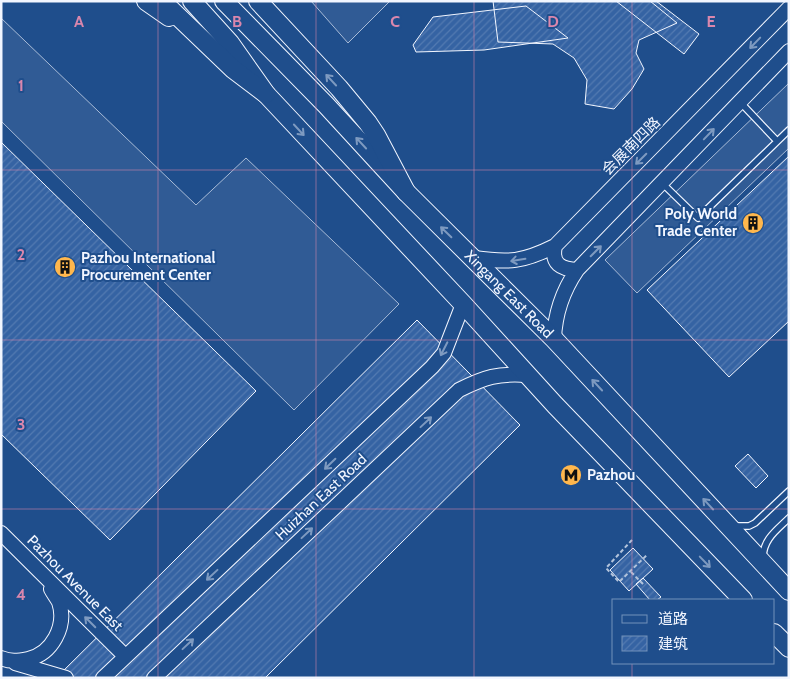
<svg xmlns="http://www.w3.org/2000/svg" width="790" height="679" font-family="Cabin,'Noto Sans SC',sans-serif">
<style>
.built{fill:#305b95;stroke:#a8bbd7}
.building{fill:url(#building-hatch);stroke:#f2f6ff}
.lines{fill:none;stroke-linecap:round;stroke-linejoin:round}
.service-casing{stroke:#f2f6ff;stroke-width:8}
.tertiary-casing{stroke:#f2f6ff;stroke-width:16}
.primary-casing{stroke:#f2f6ff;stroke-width:20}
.trunk-casing{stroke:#f2f6ff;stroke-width:20}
.path{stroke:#b3c4dc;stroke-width:2;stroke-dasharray:4 2.5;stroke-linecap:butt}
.service{stroke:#1f4e8c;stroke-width:5.5}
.tertiary{stroke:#1f4e8c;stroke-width:14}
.primary{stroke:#1f4e8c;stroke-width:18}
.trunk{stroke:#1f4e8c;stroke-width:18}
.oneway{stroke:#7e9ac0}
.grid{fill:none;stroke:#da87ad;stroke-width:1;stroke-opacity:0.55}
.labels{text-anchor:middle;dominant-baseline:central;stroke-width:4;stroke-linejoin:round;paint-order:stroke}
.street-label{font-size:15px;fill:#f2f6ff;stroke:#1f4e8c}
.poi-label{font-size:15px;font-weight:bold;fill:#f2f6ff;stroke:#1f4e8c;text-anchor:start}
.grid-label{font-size:16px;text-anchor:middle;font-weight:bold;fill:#da87ad;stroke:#1f4e8c;stroke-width:4;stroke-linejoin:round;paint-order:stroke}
</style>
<defs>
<pattern id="building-hatch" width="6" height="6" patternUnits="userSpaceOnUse" patternTransform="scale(1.25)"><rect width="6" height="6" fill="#3563a3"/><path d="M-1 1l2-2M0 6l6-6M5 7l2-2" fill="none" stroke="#537ab1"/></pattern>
</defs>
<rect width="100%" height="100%" fill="#1f4e8c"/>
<path class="built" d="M 311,1 L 390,1 L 348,43 Z
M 1,18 L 196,205 L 246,158 L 399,304 L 294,410 L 1,121 Z
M 789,83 L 789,148 L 637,293 L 605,260 Z"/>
<path class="building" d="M 493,1 L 650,1 L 677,23 L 639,40 L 636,53 L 644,69 L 632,89 L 614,109 L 585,104 L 587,80 L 574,58 L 553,44 L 498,42 Z
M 616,1 L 656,1 L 699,34 L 684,54 Z
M 526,6 L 568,38 L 484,50 L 416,52 L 413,45 L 433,17 Z
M 1,142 L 256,391 L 110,540 L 1,434 Z
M 789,156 L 789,321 L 729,377 L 647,290 Z
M 417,320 L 520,425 L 265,678 L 56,678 Z
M 748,454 L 768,476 L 756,488 L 735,466 Z
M 633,548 L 653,569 L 629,591 L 610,570 Z
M 643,578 L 661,597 L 657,600 L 650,600 L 636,584 Z"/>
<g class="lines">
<g class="service-casing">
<path id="service" d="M 740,102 L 777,141
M 662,183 L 698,218 L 789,130
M 734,526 L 749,526 L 755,523 L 789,491
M 763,558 C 763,539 777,530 789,518"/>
</g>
<g class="tertiary-casing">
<path id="tertiary" d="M 555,246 C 551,264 561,269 577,270
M 474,258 C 509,263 523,262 555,246 L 789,8
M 554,339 C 555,313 562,292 577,270 L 789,51
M 1,533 L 125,656
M 1,658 C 10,662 18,661 28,659 C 52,654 67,626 59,602 C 57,598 53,593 51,589
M 15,663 L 66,678
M 103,678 L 432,367 L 444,353 L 463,304
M 154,678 L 459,390 C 485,377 498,373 527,375"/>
</g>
<g class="primary-casing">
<g id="primary">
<path d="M 192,1 L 230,43 L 266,94 L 463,304 L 555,405 L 743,600"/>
<path id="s1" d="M 224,1 L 326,105 L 406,192 L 554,339 L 789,591"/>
<path d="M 774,633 L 789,648"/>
</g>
</g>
<g class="trunk-casing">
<path id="trunk" d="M 146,1 L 169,17
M 162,1 L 233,69 L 266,94
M 258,1 L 339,88 L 368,123 L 376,135 L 406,192"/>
</g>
<path class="path" d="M 632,540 L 606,568 L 619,582 L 647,555
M 631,572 L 644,585"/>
<use href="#service" class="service"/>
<use href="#tertiary" class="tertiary"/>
<use href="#primary" class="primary"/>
<use href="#trunk" class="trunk"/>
</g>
<defs><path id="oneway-shaft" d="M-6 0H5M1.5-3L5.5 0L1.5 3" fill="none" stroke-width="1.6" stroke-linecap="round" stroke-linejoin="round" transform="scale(1.25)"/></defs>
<g class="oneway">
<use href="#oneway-shaft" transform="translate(755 43) rotate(134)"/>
<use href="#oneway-shaft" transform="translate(331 80) rotate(-133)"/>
<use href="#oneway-shaft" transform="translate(299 130) rotate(47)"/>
<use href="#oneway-shaft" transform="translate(709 134) rotate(-46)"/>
<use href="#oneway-shaft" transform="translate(361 143) rotate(-133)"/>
<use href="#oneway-shaft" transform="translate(641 159) rotate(135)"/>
<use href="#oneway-shaft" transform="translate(446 232) rotate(-136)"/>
<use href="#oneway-shaft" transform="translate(596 251) rotate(-45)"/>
<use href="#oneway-shaft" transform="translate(518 260) rotate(171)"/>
<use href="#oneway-shaft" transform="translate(444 349) rotate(117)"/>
<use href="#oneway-shaft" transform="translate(597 385) rotate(-133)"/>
<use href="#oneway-shaft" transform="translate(426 422) rotate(-43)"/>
<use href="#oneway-shaft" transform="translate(330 464) rotate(136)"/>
<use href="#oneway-shaft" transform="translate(708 504) rotate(-133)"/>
<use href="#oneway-shaft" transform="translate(307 533) rotate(-43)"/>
<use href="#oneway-shaft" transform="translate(705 562) rotate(46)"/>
<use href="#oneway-shaft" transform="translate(212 575) rotate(137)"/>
<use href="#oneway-shaft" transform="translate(90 622) rotate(-135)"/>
<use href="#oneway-shaft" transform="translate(188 644) rotate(-43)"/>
</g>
<path class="grid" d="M 158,1 L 158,678M 316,1 L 316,678M 474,1 L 474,678M 632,1 L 632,600M 1,170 L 789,170M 1,340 L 789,340M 1,509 L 789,509M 632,663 L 632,678"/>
<defs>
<g id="building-disc" transform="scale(1.125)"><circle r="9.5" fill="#ffb74d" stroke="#1f4e8c"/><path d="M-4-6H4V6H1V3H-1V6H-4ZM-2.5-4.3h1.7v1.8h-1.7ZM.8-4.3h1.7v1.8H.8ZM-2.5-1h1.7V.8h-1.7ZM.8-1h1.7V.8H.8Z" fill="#111"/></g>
<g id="metro-disc" transform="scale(1.125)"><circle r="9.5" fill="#ffb74d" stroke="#1f4e8c"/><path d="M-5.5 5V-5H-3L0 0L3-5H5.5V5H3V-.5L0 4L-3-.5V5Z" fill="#111"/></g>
</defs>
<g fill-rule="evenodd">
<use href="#building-disc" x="753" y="223"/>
<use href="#building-disc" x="65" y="267"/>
<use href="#metro-disc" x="571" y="475"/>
</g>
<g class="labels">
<g class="street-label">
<text transform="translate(631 146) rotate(-45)">会展南四路</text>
<text stroke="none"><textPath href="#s1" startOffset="409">Xingang East Road</textPath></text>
<text transform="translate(321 497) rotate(-43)">Huizhan East Road</text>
<text transform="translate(75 583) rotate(45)">Pazhou Avenue East</text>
</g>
<g class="poi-label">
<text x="737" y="214" text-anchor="end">Poly World<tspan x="737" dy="17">Trade Center</tspan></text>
<text x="81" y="258">Pazhou International<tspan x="81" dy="17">Procurement Center</tspan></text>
<text x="587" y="475">Pazhou</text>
</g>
</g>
<g class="grid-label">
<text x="79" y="27">A</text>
<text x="237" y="27">B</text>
<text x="395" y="27">C</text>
<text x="553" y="27">D</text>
<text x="711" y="27">E</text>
<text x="21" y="91">1</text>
<text x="21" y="260">2</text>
<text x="21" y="430">3</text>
<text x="21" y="600">4</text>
</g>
<rect width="790" height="679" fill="none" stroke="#f2f6ff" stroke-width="5"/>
<rect x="612" y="599" width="162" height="65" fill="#1f4e8c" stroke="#7391ba"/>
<rect x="622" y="615" width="25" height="8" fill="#1f4e8c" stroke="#7391ba"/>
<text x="658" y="624" font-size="15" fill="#f2f6ff">道路</text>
<rect x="622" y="636" width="25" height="15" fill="url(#building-hatch)" stroke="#7391ba"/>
<text x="658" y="649" font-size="15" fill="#f2f6ff">建筑</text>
</svg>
